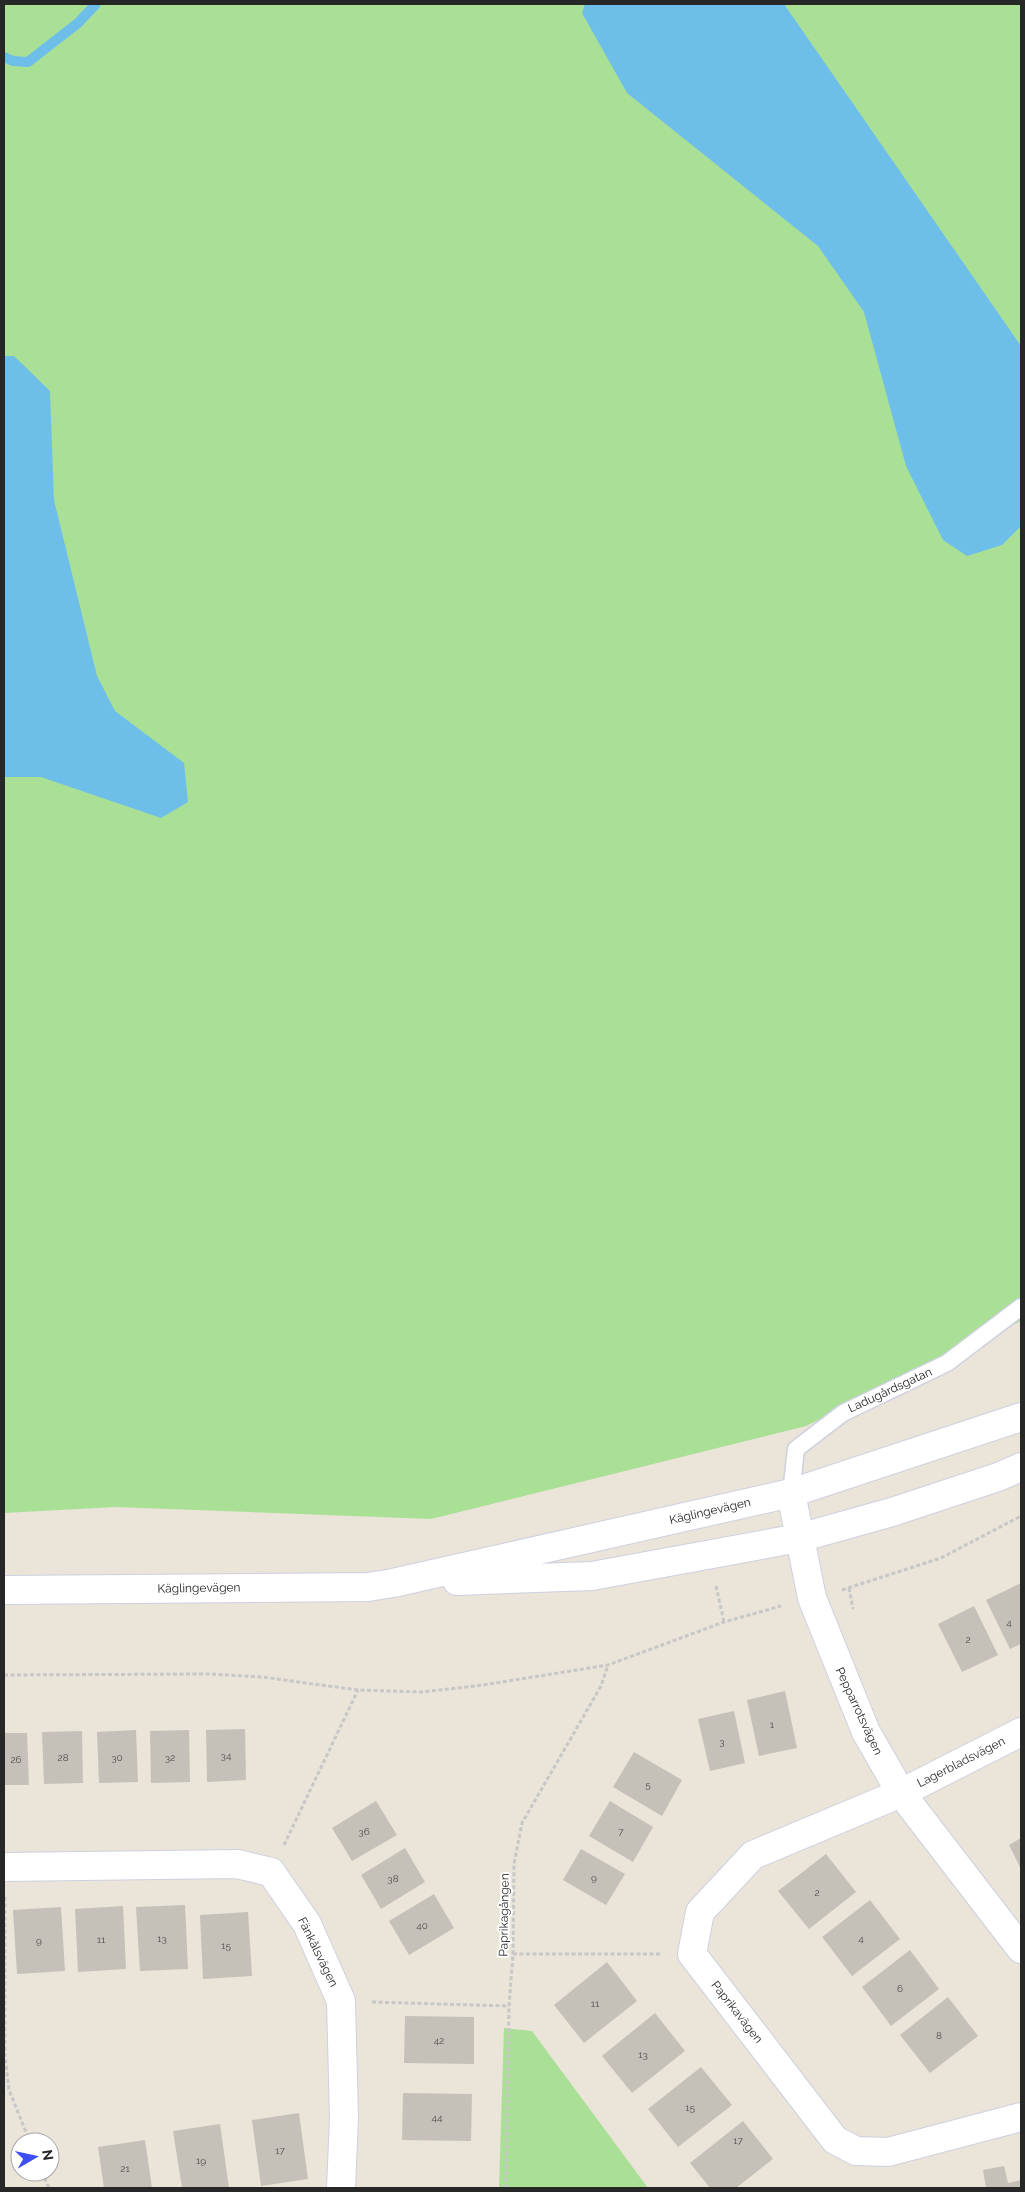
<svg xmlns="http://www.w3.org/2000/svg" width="1025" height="2192" font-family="Raleway,sans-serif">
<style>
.green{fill:#a9e096}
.water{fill:#6ebeea}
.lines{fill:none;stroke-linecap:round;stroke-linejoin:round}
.stream{stroke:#6ebeea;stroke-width:10}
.building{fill:#c5c1b9}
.lane-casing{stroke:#ced0e0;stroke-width:19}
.street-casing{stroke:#ced0e0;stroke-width:30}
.secondary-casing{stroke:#ced0e0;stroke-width:30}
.path{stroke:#c7c7c7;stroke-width:3;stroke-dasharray:4 2.5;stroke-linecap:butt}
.lane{stroke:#fff;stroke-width:16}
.street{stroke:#fff;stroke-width:28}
.secondary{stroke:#fff;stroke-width:28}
.labels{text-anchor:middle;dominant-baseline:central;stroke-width:4;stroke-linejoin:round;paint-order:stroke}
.number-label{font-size:10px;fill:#4e4e4c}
.street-label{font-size:12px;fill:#272727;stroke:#fff}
</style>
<rect width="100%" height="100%" fill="#eae4d9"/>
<path class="green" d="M 4,4 L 1021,4 L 1021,1321 L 806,1426 L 431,1519 L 116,1507 L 4,1513 Z
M 504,2028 L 532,2031 L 648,2188 L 499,2188 Z"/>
<path class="water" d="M 585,4 L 784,4 L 1021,346 L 1021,526 L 1002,545 L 967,556 L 943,540 L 906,466 L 864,312 L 818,246 L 627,93 L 582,13 Z
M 4,356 L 14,356 L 50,391 L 54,500 L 97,676 L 115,711 L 184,763 L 188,802 L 161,818 L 41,777 L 4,777 Z"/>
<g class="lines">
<path class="stream" d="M 4,57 L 13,61 L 28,62 L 78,23 L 96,4"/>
</g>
<path class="building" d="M 1021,1583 L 1021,1644 L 1010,1649 L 986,1600 Z
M 974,1606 L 998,1655 L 962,1672 L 938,1624 Z
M 785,1691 L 797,1748 L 759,1756 L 747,1700 Z
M 734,1711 L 745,1763 L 710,1771 L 698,1719 Z
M 245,1729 L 246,1780 L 207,1782 L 206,1730 Z
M 136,1730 L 138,1782 L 99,1783 L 97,1732 Z
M 189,1730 L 190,1782 L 151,1783 L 150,1731 Z
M 82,1731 L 83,1783 L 44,1784 L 42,1732 Z
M 4,1733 L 27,1733 L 29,1785 L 4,1785 Z
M 634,1752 L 682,1780 L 662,1816 L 613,1787 Z
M 376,1801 L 397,1835 L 352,1861 L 332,1828 Z
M 610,1801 L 653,1827 L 633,1862 L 589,1836 Z
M 1021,1838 L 1021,1869 L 1009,1845 Z
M 405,1848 L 425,1882 L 381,1909 L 361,1875 Z
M 581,1849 L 625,1874 L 606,1905 L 563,1880 Z
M 826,1854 L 856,1892 L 809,1929 L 778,1891 Z
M 434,1894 L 454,1928 L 409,1955 L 389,1921 Z
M 870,1900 L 900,1939 L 852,1976 L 822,1937 Z
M 185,1905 L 188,1969 L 140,1971 L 136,1907 Z
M 123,1906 L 126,1969 L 78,1972 L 75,1909 Z
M 61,1907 L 65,1971 L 17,1974 L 13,1910 Z
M 248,1912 L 252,1976 L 203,1979 L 200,1915 Z
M 910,1950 L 939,1989 L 891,2026 L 862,1987 Z
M 607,1962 L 637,2001 L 584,2043 L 554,2005 Z
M 948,1997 L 978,2036 L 930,2073 L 900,2035 Z
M 655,2013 L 685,2051 L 632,2093 L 602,2056 Z
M 405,2016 L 474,2017 L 474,2064 L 404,2063 Z
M 701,2067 L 732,2105 L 678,2147 L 648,2109 Z
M 403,2093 L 472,2094 L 471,2141 L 402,2140 Z
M 299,2113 L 308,2179 L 261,2186 L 252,2120 Z
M 743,2121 L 773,2159 L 736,2188 L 710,2188 L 690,2163 Z
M 220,2124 L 229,2188 L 182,2188 L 173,2131 Z
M 145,2140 L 152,2188 L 104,2188 L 98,2147 Z
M 1004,2166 L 1008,2183 L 1021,2180 L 1021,2188 L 986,2188 L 983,2170 Z"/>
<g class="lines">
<g class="lane-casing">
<path id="lane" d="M 791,1493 L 796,1449 L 843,1413 L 947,1363 L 1021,1307"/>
</g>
<g class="street-casing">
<path id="street" d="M 791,1493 L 812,1598 L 866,1732 L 901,1793 L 1021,1949
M 1021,1732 L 901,1793 L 753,1855 L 700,1912 L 692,1954 L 835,2140 L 856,2151 L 888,2152 L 1021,2117
M 4,1867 L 237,1864 L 271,1872 L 307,1924 L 341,2001 L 344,2118 L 341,2188"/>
</g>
<g class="secondary-casing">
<path id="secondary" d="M 457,1581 L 592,1576 L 799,1538 L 892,1512 L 998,1477 L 1021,1467
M 4,1590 L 368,1587 L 393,1583 L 791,1493 L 1021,1417"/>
</g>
<path class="path" d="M 716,1586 L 724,1622
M 849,1588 L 853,1609
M 842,1590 L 941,1558 L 1021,1516
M 4,1675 L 211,1674 L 262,1677 L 358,1690 L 422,1692 L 483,1685 L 608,1665 L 724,1622 L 781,1606
M 284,1845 L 358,1690
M 5,1897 L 5,2056 L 9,2090 L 30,2142
M 513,1954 L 661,1954
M 372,2002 L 509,2006
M 42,2172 L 49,2188
M 506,2188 L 509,2006 L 513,1954 L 514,1864 L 522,1823 L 601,1686 L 608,1665"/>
<use href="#lane" class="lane"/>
<use href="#street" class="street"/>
<use href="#secondary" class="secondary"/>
</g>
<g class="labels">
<g class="number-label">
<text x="1009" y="1622">4</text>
<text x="968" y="1639">2</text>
<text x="772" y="1724">1</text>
<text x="722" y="1741">3</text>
<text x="226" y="1755">34</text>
<text x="63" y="1757">28</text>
<text x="117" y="1757">30</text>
<text x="170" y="1757">32</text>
<text x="16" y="1759">26</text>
<text x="648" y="1784">5</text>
<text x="364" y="1831">36</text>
<text x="621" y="1831">7</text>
<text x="594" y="1877">9</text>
<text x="393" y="1878">38</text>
<text x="817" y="1892">2</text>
<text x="422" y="1925">40</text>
<text x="162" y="1938">13</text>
<text x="861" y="1938">4</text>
<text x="101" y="1939">11</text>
<text x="39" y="1940">9</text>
<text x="226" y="1945">15</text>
<text x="900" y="1988">6</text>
<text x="595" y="2003">11</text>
<text x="939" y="2035">8</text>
<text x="439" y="2040">42</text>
<text x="643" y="2054">13</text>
<text x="690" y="2107">15</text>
<text x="437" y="2117">44</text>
<text x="738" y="2140">17</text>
<text x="280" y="2150">17</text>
<text x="201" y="2160">19</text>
<text x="125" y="2168">21</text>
</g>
<g class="street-label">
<text transform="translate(890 1390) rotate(-25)">Ladugårdsgatan</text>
<text transform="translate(710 1511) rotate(-13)">Käglingevägen</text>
<text transform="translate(199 1588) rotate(-1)">Käglingevägen</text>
<text transform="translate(859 1711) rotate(65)">Pepparrotsvägen</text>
<text transform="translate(961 1762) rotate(-27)">Lagerbladsvägen</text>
<text transform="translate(504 1915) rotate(-89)">Paprikagången</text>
<text transform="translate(318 1952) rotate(64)">Fänkålsvägen</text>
<text transform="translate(737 2012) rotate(52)">Paprikavägen</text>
</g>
</g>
<rect width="1025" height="2192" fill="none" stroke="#272727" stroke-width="10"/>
<g transform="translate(35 2157) rotate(81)"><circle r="24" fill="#ffffff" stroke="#a9a9a9"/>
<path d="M0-4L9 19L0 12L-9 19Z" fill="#3c4ef4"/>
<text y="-8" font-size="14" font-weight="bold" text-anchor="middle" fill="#272727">N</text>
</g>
</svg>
